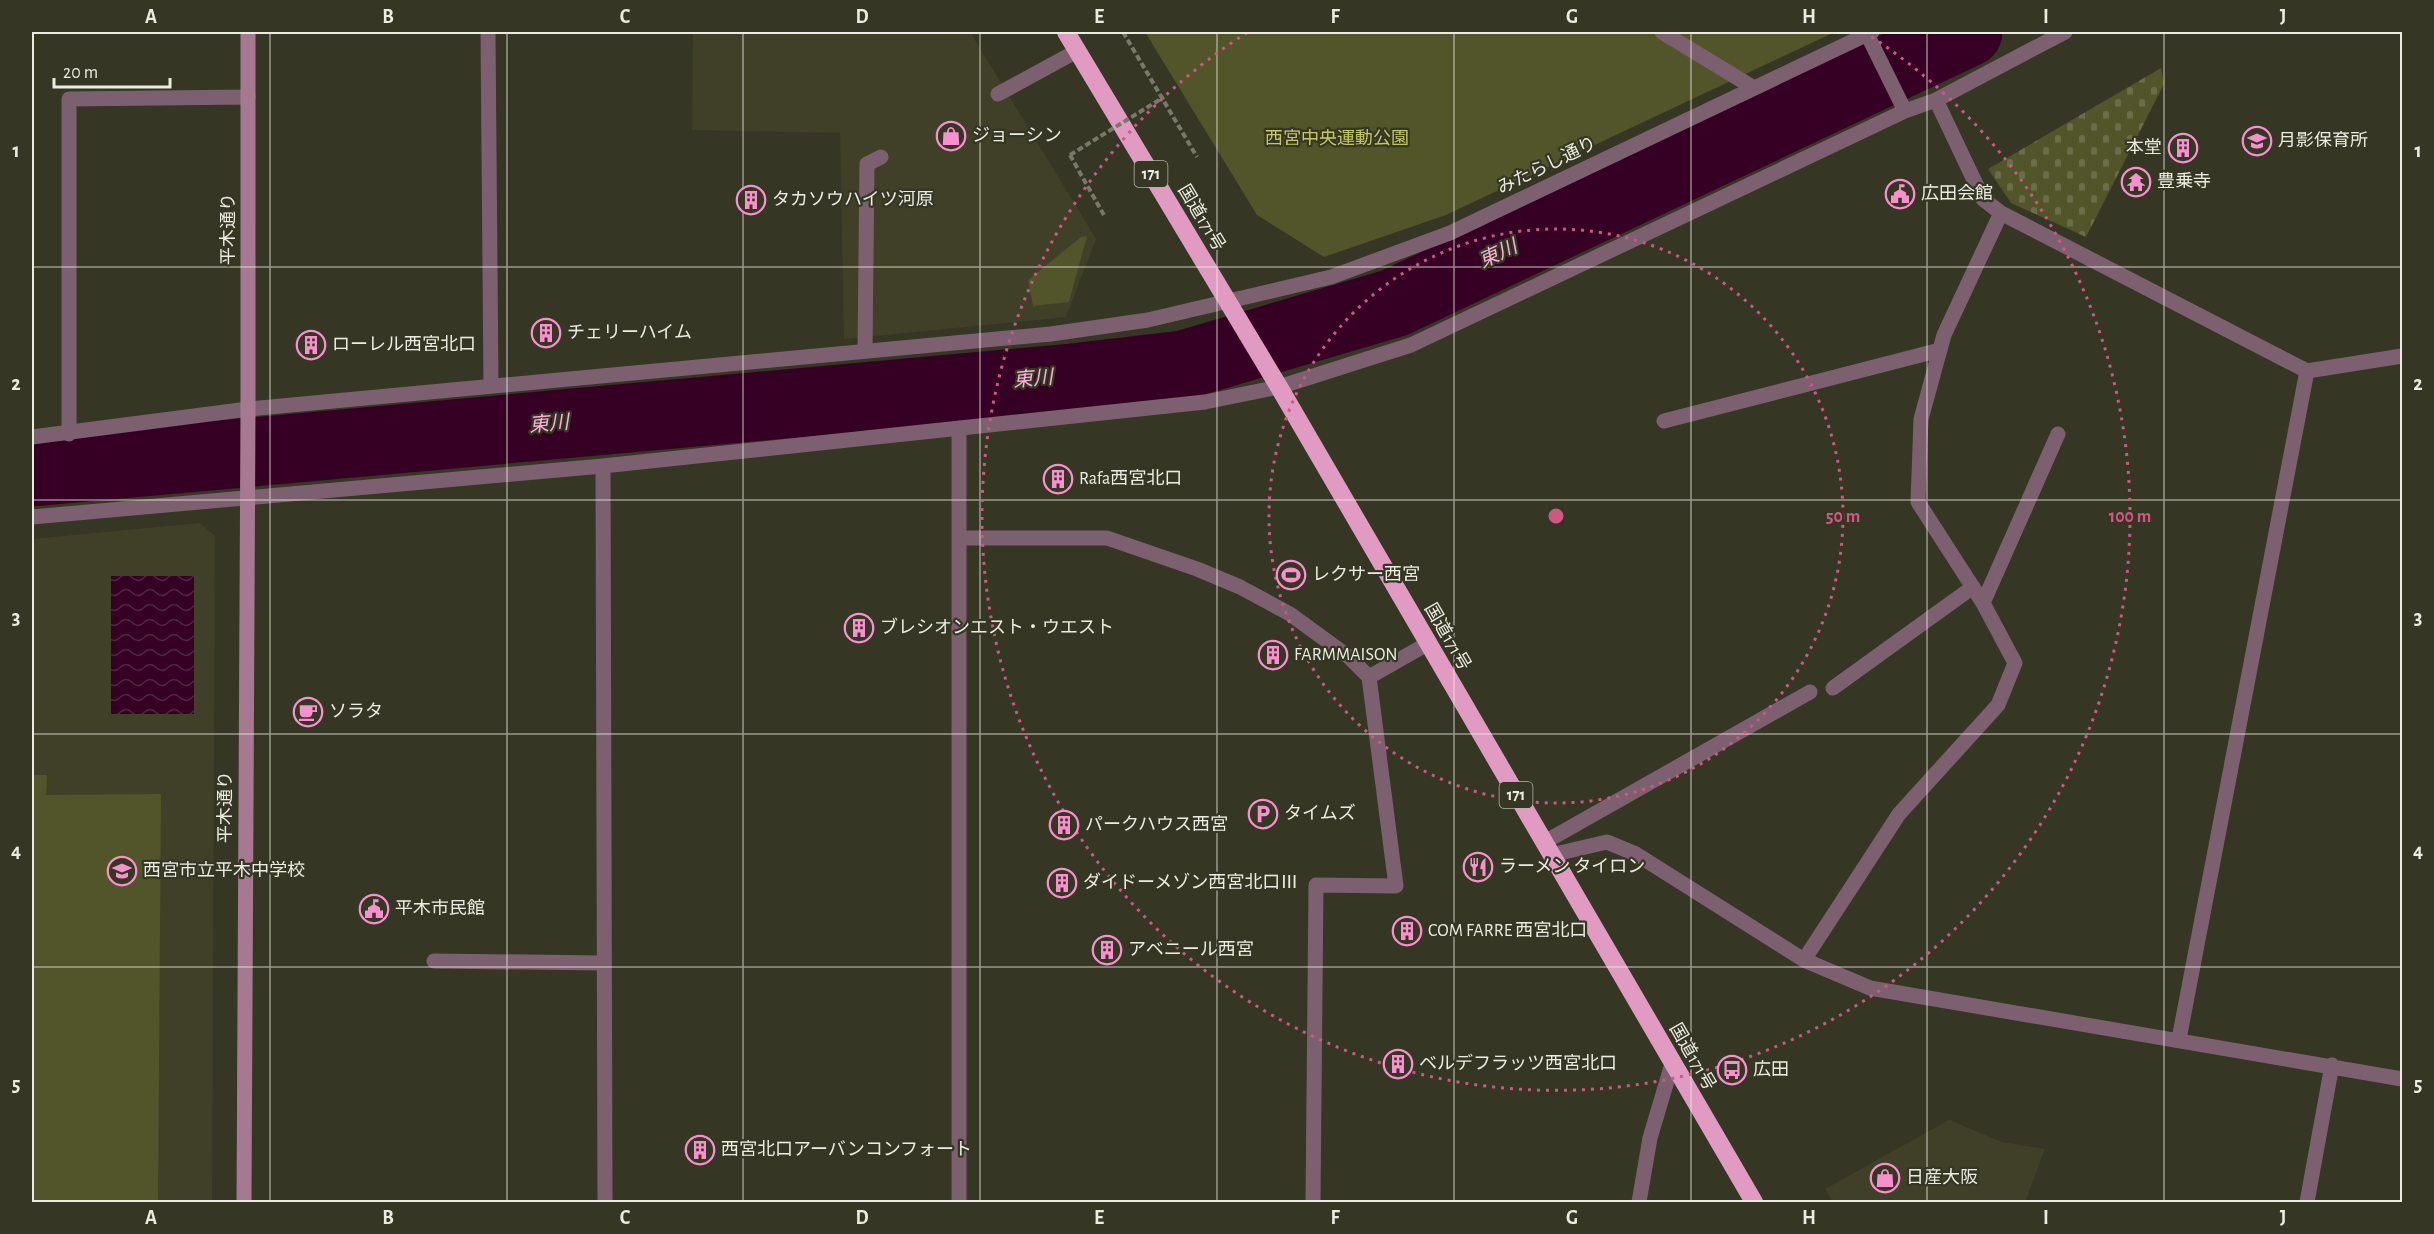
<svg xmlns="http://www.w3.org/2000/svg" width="2434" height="1234" font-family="'Alegreya Sans','Noto Sans JP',sans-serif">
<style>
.built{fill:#404029}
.green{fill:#52542a}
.cemetery{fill:url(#cemetery-stones)}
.water{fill:url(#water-waves)}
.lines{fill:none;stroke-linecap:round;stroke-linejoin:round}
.river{stroke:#350024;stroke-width:69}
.path{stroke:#78796a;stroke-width:4;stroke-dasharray:6 3;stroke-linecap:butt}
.lane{stroke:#7d6070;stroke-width:15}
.street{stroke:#7d6070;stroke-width:15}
.secondary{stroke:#a67892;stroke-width:15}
.highway{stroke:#e19bc3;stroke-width:18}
.path-bridge{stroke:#78796a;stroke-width:4;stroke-dasharray:6 3;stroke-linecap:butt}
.grid{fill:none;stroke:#ebece1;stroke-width:1.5;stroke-opacity:0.55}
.ring{fill:none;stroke:#ce5883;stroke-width:3;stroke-dasharray:3 6}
.labels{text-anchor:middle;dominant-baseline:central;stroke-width:4.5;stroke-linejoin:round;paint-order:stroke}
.shield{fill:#353624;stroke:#b4b5a8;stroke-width:1.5}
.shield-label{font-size:16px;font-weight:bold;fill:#ebece1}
.poi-label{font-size:18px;fill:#ebece1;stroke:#353624;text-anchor:start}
.park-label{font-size:18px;fill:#c5c860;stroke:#353624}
.street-label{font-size:18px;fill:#ebece1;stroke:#353624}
.water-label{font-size:20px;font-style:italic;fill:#fbb0da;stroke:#353624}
.centre{fill:#ce5883;stroke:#353624;stroke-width:3}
.ring-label{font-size:18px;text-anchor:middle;font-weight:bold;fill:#ce5883;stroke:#353624;stroke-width:4.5;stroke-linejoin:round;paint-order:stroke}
.neatline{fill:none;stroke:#ebece1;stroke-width:2}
.grid-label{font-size:20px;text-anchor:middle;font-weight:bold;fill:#ebece1}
</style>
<defs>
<pattern id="cemetery-stones" width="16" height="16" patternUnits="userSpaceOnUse" patternTransform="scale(1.5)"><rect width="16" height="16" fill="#52542a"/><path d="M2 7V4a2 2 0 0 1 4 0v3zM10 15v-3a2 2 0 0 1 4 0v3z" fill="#6b6d49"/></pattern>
<pattern id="water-waves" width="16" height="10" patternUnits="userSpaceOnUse" patternTransform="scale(1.5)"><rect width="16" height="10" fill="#350024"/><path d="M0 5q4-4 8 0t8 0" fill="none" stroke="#522544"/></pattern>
</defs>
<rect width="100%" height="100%" fill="#353624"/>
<path class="built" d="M 693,32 L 970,32 L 1096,239 L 1066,317 L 844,339 L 840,133 L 692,130 Z
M 200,523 L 215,536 L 212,1202 L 32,1202 L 32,539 Z
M 1949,1120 L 2002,1142 L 2045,1149 L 2025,1202 L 1833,1202 L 1825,1189 Z"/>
<path class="green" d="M 1145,32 L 1835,32 L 1446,215 L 1324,257 L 1257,215 Z
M 1087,236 L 1069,302 L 1033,306 L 1028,280 L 1081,237 Z
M 32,775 L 47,775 L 46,795 L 161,794 L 158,1202 L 32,1202 Z"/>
<path class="cemetery" d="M 2161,68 L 2164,84 L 2086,237 L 2011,203 L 1988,169 Z"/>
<path class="water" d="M 111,576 L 194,576 L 194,714 L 111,714 Z"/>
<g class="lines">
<path class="river" d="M 32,472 L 1072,378 L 1183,365 L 1394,303 L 1968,32"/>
<path class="path" d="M 1123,32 L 1197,157
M 1070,155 L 1105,217"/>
<path class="lane" d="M 1662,32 L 1754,88
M 998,94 L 1077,51
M 865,351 L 867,164 L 881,157
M 1833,688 L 1973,587
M 1543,843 L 1810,692
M 434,961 L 604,963
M 1639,1202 L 1650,1138 L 1672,1064"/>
<path class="street" d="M 488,32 L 491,386
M 1866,32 L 1905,111
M 1936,100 L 1983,199 L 2001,213 L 2307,371 L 2402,356
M 1664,421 L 1940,350
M 69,434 L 69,99 L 248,97
M 32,437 L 248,409 L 1051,334 L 1148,320 L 1331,277 L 1450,233 L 1872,32
M 603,466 L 605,1202
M 32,517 L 603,466 L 1205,402 L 1279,387 L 1411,345 L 1905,111 L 1936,100 L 2065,32
M 959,538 L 1107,538 L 1197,569 L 1240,587 L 1290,614 L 1349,657 L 1369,677
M 1983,603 L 2058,434
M 1551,855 L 1607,842 L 1636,854 L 1804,960 L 1870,988 L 2402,1079
M 1804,960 L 1899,814 L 1998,705 L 2015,663 L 1983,603 L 1918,502 L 1921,419 L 1944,335 L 2001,213
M 2179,1039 L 2307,371
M 959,1202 L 959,428
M 1313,1202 L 1316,885 L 1396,886 L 1369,677 L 1427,644
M 2307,1202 L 2332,1065"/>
<path class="secondary" d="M 244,1202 L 248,409 L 248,32"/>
<path class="highway" d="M 1066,32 L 1279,387 L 1754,1202"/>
<path class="path-bridge" d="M 1070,155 L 1164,97"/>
</g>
<path class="grid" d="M 270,32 L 270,1202M 507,32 L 507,1202M 743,32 L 743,1202M 980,32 L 980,1202M 1217,32 L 1217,1202M 1454,32 L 1454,1202M 1691,32 L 1691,1202M 1927,32 L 1927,1202M 2164,32 L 2164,1202M 32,267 L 2402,267M 32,500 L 2402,500M 32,734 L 2402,734M 32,967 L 2402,967"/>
<g class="ring">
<circle cx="1556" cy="516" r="287"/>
<path d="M1864 32A574 574 0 1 1 1248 32"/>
</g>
<defs>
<g id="shop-ring" transform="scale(1.5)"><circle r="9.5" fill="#353624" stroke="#f790cd" stroke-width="1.5"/><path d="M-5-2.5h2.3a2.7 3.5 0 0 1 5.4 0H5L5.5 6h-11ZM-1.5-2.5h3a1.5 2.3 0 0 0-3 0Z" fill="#f790cd"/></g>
<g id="school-ring" transform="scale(1.5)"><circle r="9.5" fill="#353624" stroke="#f790cd" stroke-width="1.5"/><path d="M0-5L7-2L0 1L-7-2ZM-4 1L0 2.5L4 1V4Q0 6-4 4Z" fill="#f790cd"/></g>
<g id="building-ring" transform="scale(1.5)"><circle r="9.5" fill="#353624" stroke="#f790cd" stroke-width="1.5"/><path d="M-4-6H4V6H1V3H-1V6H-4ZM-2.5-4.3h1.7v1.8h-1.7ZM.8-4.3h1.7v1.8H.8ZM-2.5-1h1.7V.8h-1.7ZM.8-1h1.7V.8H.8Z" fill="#f790cd"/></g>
<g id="temple-ring" transform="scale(1.5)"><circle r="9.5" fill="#353624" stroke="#f790cd" stroke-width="1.5"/><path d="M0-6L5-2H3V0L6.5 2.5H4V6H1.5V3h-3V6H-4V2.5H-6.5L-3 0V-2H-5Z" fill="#f790cd"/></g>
<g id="civic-ring" transform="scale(1.5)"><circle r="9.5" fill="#353624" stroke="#f790cd" stroke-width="1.5"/><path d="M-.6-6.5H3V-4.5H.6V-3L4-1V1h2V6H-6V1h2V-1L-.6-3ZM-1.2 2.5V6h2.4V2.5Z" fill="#f790cd"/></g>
<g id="stadium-ring" transform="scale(1.5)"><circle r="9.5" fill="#353624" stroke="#f790cd" stroke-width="1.5"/><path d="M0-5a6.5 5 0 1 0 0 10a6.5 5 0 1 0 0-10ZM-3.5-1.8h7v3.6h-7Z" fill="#f790cd"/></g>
<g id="cafe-ring" transform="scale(1.5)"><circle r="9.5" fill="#353624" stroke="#f790cd" stroke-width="1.5"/><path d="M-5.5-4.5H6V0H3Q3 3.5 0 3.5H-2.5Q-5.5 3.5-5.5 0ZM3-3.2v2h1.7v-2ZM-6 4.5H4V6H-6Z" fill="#f790cd"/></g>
<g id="parking-ring" transform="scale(1.5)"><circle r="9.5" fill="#353624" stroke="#f790cd" stroke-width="1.5"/><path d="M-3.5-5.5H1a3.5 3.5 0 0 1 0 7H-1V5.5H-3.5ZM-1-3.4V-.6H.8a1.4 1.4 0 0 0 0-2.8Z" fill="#f790cd"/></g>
<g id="restaurant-ring" transform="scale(1.5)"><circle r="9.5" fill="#353624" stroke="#f790cd" stroke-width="1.5"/><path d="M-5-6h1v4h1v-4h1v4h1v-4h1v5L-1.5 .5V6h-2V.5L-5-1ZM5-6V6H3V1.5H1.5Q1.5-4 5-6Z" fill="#f790cd"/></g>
<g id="bus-ring" transform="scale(1.5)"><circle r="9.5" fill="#353624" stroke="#f790cd" stroke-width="1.5"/><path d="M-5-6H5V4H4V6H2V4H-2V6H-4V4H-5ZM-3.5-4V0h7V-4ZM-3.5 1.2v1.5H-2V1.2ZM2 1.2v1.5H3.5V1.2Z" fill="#f790cd"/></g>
</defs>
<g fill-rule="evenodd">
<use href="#shop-ring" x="951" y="136"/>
<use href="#school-ring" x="2257" y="141"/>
<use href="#building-ring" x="2183" y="148"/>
<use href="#temple-ring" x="2136" y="182"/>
<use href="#civic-ring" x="1900" y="194"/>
<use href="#building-ring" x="751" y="200"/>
<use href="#building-ring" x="546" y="333"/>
<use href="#building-ring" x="311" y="345"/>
<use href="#building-ring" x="1058" y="479"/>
<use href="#stadium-ring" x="1291" y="575"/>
<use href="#building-ring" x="859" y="628"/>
<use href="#building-ring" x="1273" y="655"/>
<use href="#cafe-ring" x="308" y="712"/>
<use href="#parking-ring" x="1263" y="814"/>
<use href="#building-ring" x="1064" y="825"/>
<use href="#restaurant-ring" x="1478" y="867"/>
<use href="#school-ring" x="122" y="871"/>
<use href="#building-ring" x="1062" y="883"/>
<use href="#civic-ring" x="374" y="909"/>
<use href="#building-ring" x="1407" y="931"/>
<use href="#building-ring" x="1107" y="950"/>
<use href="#building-ring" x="1398" y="1064"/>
<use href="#bus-ring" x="1732" y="1070"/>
<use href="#building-ring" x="700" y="1150"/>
<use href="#shop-ring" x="1885" y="1178"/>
</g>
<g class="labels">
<g class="shield">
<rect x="1134.5" y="161" width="33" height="26" rx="4.5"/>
<rect x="1499.5" y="782" width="33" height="26" rx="4.5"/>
</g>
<g class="shield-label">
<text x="1151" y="174">171</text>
<text x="1516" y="795">171</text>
</g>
<g class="poi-label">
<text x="972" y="136">ジョーシン</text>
<text x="2278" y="141">月影保育所</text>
<text x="2162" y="148" text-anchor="end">本堂</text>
<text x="2157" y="182">豊乗寺</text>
<text x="1921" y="194">広田会館</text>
<text x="772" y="200">タカソウハイツ河原</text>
<text x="567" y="333">チェリーハイム</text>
<text x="332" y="345">ローレル西宮北口</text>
<text x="1079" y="479">Rafa西宮北口</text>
<text x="1312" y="575">レクサー西宮</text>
<text x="880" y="628">ブレシオンエスト・ウエスト</text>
<text x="1294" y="655">FARMMAISON</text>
<text x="329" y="712">ソラタ</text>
<text x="1284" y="814">タイムズ</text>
<text x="1085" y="825">パークハウス西宮</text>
<text x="1499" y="867">ラーメン タイロン</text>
<text x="143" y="871">西宮市立平木中学校</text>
<text x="1083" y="883">ダイドーメゾン西宮北口Ⅲ</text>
<text x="395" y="909">平木市民館</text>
<text x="1428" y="931">COM FARRE 西宮北口</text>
<text x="1128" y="950">アベニール西宮</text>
<text x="1419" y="1064">ベルデフラッツ西宮北口</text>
<text x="1753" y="1070">広田</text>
<text x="721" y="1150">西宮北口アーバンコンフォート</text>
<text x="1906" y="1178">日産大阪</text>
</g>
<g class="park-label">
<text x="1337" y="139">西宮中央運動公園</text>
</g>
<g class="street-label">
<text transform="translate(1547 166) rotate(-26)">みたらし通り</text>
<text transform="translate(1201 218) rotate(59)">国道171号</text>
<text transform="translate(229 229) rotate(-90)">平木通り</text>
<text transform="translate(1447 637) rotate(60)">国道171号</text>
<text transform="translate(226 807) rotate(-90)">平木通り</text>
<text transform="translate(1692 1057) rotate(60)">国道171号</text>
</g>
<g class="water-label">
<text transform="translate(1498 254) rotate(-25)">東川</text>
<text transform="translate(1033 379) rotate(-5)">東川</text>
<text transform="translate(549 424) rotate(-5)">東川</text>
</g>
</g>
<circle cx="1556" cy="516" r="9" class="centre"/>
<g class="ring-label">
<text x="1843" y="522">50 m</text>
<text x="2130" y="522">100 m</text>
</g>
<rect width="2434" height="1234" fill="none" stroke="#353624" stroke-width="66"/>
<path d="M54 78v9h116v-9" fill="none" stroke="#ebece1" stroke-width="3"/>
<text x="63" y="78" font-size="18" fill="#ebece1" stroke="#353624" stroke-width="4.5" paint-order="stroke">20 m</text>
<rect x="33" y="33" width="2368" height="1168" class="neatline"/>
<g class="grid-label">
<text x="151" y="23">A</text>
<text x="388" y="23">B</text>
<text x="625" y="23">C</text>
<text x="862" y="23">D</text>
<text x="1099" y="23">E</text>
<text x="1335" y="23">F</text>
<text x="1572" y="23">G</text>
<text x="1809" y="23">H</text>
<text x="2046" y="23">I</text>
<text x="2283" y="23">J</text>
<text x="16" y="157">1</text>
<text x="2418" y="157">1</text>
<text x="16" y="390">2</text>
<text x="2418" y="390">2</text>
<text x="16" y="624">3</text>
<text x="2418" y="624">3</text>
<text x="16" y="857">4</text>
<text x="2418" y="857">4</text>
<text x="16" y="1091">5</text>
<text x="2418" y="1091">5</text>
<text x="151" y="1224">A</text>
<text x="388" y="1224">B</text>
<text x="625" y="1224">C</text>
<text x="862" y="1224">D</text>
<text x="1099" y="1224">E</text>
<text x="1335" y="1224">F</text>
<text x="1572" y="1224">G</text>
<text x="1809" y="1224">H</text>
<text x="2046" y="1224">I</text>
<text x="2283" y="1224">J</text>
</g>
</svg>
